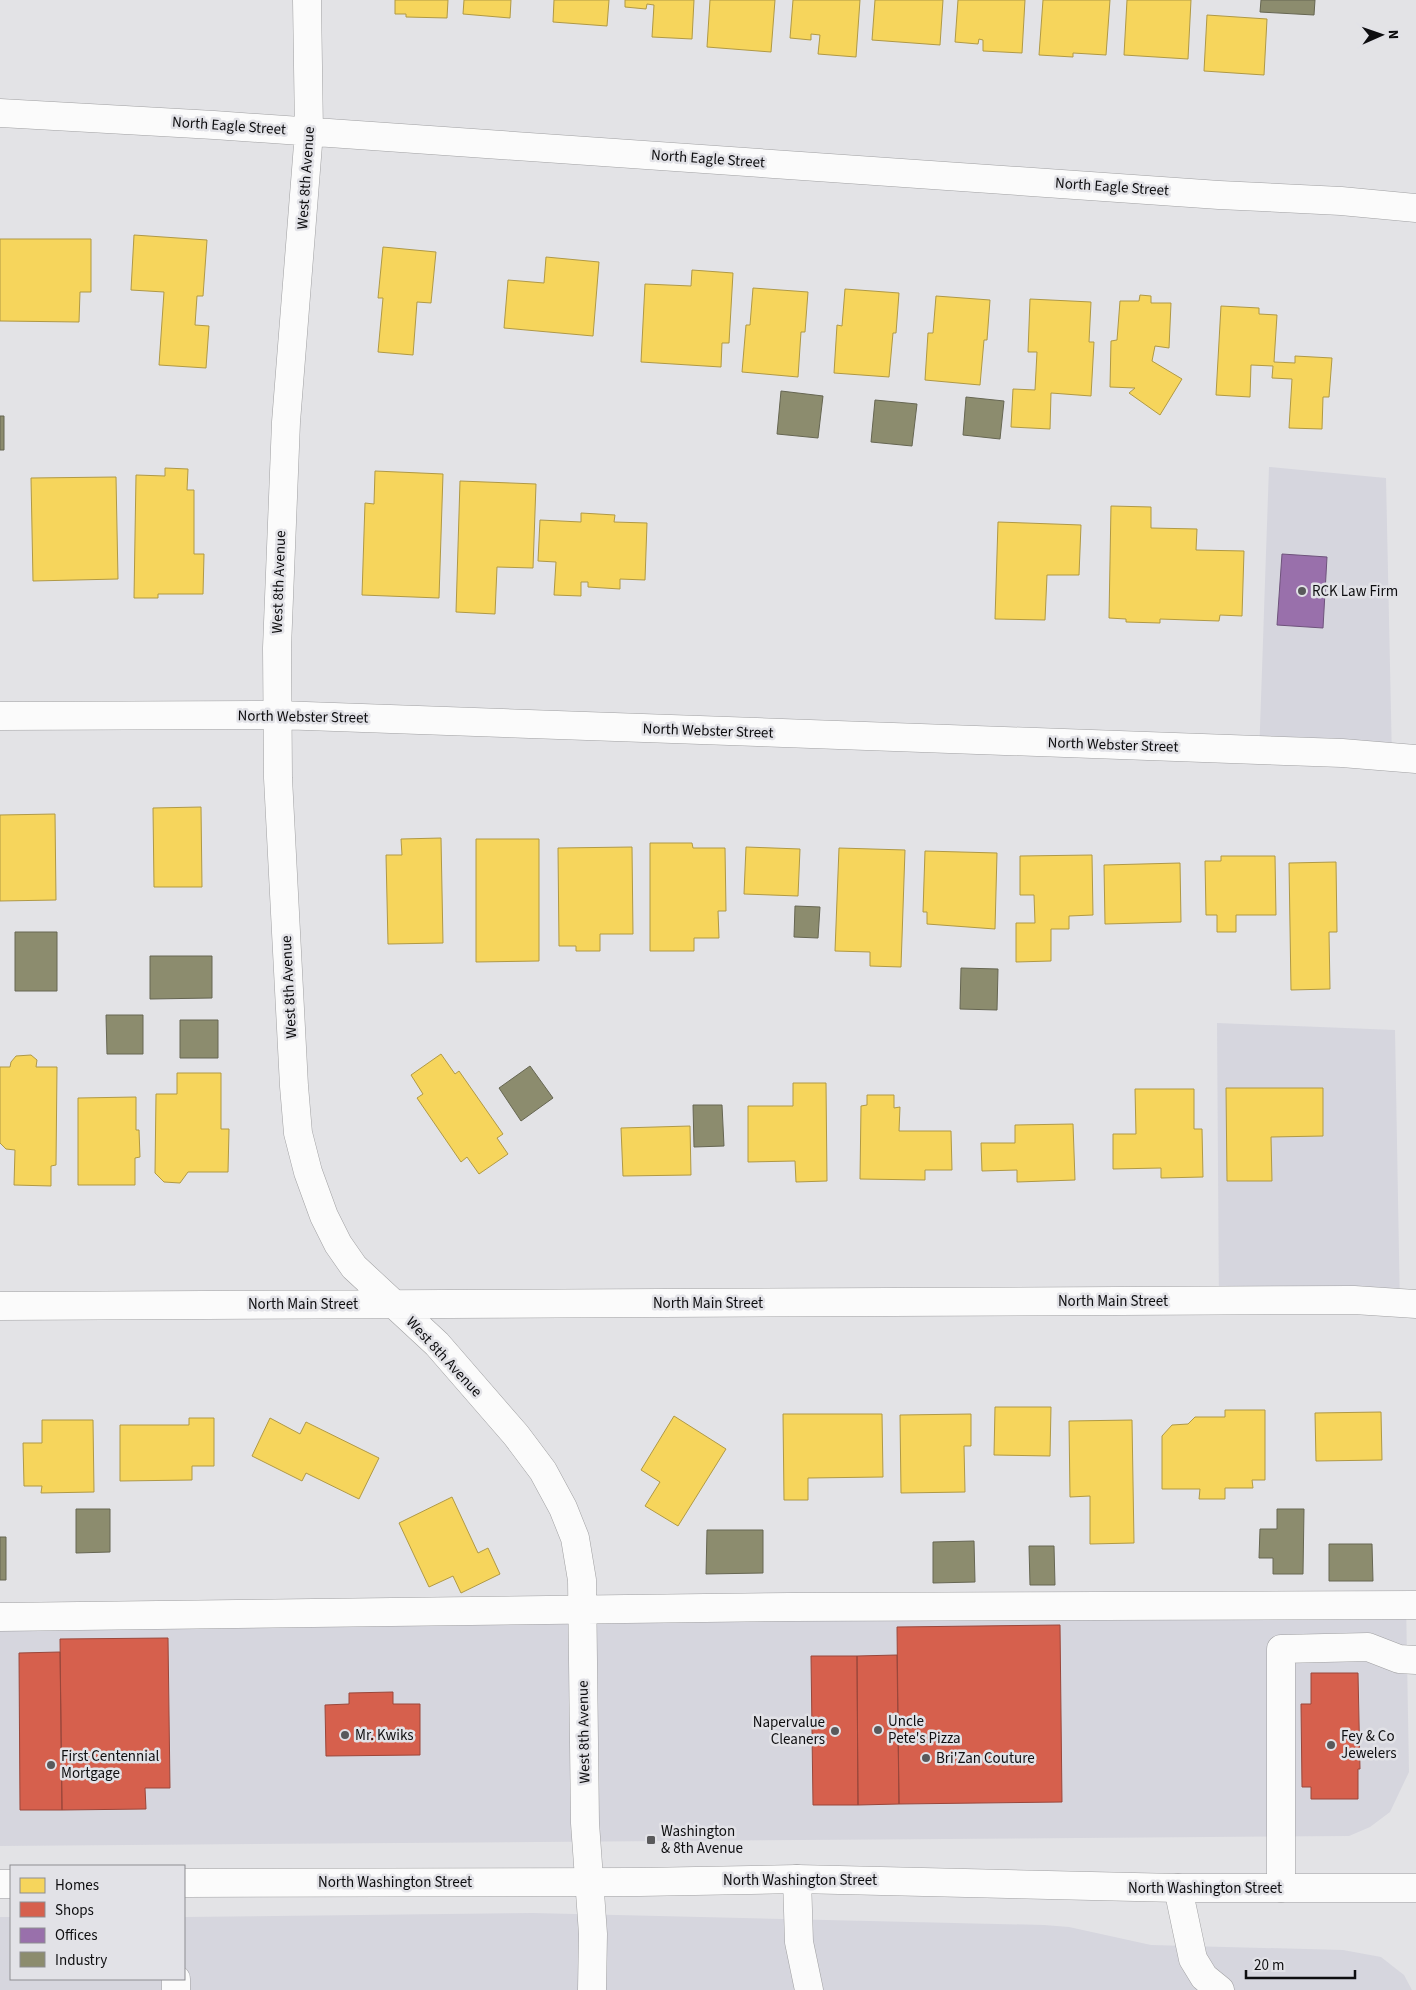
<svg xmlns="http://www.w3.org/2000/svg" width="1416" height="1990" font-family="'Source Sans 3',sans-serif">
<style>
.built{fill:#d6d6de}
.homes{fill:#f6d55c;stroke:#b09945}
.shops{fill:#d6604d;stroke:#9a473b}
.offices{fill:#9970ab;stroke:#6f537c}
.industry{fill:#8c8c6e;stroke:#666652}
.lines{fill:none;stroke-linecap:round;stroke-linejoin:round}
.minor-casing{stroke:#a0a0a2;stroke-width:29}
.major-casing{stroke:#a0a0a2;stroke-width:29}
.minor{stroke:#fbfbfb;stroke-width:28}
.major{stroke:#fbfbfb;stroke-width:28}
.poi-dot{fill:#59595b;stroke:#e2e2e7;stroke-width:2}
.labels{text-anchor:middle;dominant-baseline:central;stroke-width:5;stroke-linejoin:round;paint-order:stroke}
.street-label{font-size:15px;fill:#0e0e10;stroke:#e2e2e7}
.poi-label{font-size:15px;fill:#0e0e10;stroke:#e2e2e7;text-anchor:start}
</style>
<rect width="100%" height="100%" fill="#e3e3e6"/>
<path class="built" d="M 1269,467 L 1386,478 L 1392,760 L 1259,756 Z
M 1217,1023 L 1395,1030 L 1400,1310 L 1219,1311 Z
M 1406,1601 L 1409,1772 L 1390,1812 L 1370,1827 L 1349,1836 L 0,1846 L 0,1614 Z
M 533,1913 L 1044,1925 L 1069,1927 L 1151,1945 L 1343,1950 L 1381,1957 L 1404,1975 L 1412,1990 L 0,1990 L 0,1917 L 11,1917 L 11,1979 L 184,1979 L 184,1917 Z"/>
<path class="homes" d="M 395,0 L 448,0 L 447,18 L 406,17 L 406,14 L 395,14 Z
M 464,0 L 511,0 L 510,18 L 463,14 Z
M 554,0 L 609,0 L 607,26 L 553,22 Z
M 625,0 L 694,0 L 692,39 L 652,37 L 654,5 L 647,4 L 646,9 L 625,7 Z
M 710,0 L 775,0 L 771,52 L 707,47 Z
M 793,0 L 860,0 L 856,57 L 818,54 L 820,35 L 811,34 L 811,40 L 790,38 Z
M 875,0 L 943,0 L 940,45 L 872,40 Z
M 958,0 L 1025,0 L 1022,53 L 983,51 L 983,40 L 979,39 L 978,44 L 955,42 Z
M 1043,0 L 1110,0 L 1106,55 L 1073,53 L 1073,57 L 1039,55 Z
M 1127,0 L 1191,0 L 1188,59 L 1124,55 Z
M 1207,15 L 1267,19 L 1264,75 L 1204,71 Z
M 134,235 L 207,240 L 203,296 L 197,296 L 195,325 L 209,326 L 206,368 L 159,365 L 164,292 L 131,290 Z
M 0,239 L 91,239 L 91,292 L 80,292 L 79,322 L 0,321 Z
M 383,247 L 436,252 L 431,303 L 417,302 L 413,355 L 378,352 L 383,298 L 378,298 Z
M 546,257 L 599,262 L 593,336 L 504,328 L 508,280 L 544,283 Z
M 692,270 L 733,273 L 729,343 L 722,343 L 721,367 L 641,362 L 645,284 L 691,286 Z
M 753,288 L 808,292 L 805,332 L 801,332 L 798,377 L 742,372 L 746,325 L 750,325 Z
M 845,289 L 899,293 L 896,333 L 893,333 L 889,377 L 834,373 L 837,325 L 842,326 Z
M 1140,295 L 1151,296 L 1151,303 L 1171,303 L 1169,348 L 1155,346 L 1152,361 L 1182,379 L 1160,415 L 1129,393 L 1135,388 L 1110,387 L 1111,341 L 1117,340 L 1120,301 L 1139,301 Z
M 936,296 L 990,300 L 987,340 L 984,340 L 980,385 L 925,380 L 928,333 L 933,333 Z
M 1030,299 L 1091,302 L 1089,342 L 1094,342 L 1091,396 L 1051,393 L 1050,429 L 1011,427 L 1013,389 L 1035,390 L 1037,352 L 1028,352 Z
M 1221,306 L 1259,308 L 1259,314 L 1277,315 L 1274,362 L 1295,363 L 1295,356 L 1332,358 L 1329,397 L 1323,397 L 1322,429 L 1289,428 L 1292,379 L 1272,378 L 1273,366 L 1251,365 L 1250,397 L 1216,395 Z
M 165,468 L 188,469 L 187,490 L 194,490 L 194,554 L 204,554 L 203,594 L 158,594 L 158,598 L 134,598 L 136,475 L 165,476 Z
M 375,471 L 443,474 L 439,598 L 362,595 L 365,503 L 374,504 Z
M 116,477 L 118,579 L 33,581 L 31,478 Z
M 460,481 L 536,484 L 533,568 L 497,567 L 495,614 L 456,612 Z
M 1111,506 L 1151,507 L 1151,528 L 1197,529 L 1196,550 L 1244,551 L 1242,616 L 1220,615 L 1219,621 L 1160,619 L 1160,623 L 1126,622 L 1126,619 L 1109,618 Z
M 581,513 L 615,515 L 614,522 L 647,523 L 645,580 L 620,579 L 620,589 L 588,587 L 588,582 L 581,582 L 581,596 L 554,595 L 556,562 L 538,561 L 540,520 L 581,522 Z
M 998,522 L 1081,525 L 1079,575 L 1047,575 L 1045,620 L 995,619 Z
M 201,807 L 202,887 L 154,887 L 153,808 Z
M 55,814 L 56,900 L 0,901 L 0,815 Z
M 441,838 L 443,943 L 388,944 L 386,855 L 402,855 L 401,839 Z
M 476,839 L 539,839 L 539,961 L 476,962 Z
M 650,843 L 692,843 L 693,848 L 725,848 L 726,911 L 718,911 L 719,938 L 694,938 L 694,951 L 650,951 Z
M 632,847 L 633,934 L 600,934 L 600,951 L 576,951 L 576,946 L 559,946 L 558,848 Z
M 746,847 L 800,849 L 798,896 L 744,894 Z
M 839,848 L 905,850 L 901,967 L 870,966 L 870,952 L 835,951 Z
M 925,851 L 997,853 L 995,929 L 927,924 L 927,912 L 923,912 Z
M 1092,855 L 1093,915 L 1069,916 L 1069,929 L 1051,929 L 1051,961 L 1016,962 L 1016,923 L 1035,923 L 1034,895 L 1020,895 L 1020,856 Z
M 1221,856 L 1275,856 L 1276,915 L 1236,915 L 1236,932 L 1217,932 L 1217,915 L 1206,915 L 1205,861 L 1221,861 Z
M 1336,862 L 1337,932 L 1329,932 L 1330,989 L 1291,990 L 1289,863 Z
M 1180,863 L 1181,922 L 1105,924 L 1104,865 Z
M 441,1054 L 455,1074 L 459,1071 L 503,1134 L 497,1138 L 508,1154 L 479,1174 L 467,1157 L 461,1162 L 417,1098 L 423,1094 L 411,1075 Z
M 31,1055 L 37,1060 L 36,1067 L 57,1067 L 56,1165 L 51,1166 L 51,1186 L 14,1185 L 15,1150 L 6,1149 L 0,1143 L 0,1067 L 10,1067 L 11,1062 L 16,1056 Z
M 177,1073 L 221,1073 L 221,1129 L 229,1129 L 228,1172 L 188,1172 L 180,1183 L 164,1182 L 155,1173 L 156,1094 L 177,1094 Z
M 793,1083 L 826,1083 L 827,1181 L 796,1182 L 795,1161 L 748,1162 L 748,1106 L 793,1106 Z
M 1226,1088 L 1323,1088 L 1323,1136 L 1271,1137 L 1272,1181 L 1227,1181 Z
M 1135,1089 L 1194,1089 L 1194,1129 L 1202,1129 L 1203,1177 L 1161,1178 L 1161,1168 L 1113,1169 L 1113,1134 L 1136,1134 Z
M 867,1095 L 894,1095 L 894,1108 L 900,1107 L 899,1131 L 951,1131 L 952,1170 L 925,1170 L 925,1180 L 860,1179 L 861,1106 L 867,1105 Z
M 136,1097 L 136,1130 L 139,1130 L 140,1157 L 135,1158 L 135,1185 L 78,1185 L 78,1098 Z
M 1073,1124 L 1075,1180 L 1017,1182 L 1017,1170 L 982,1171 L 981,1143 L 1015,1143 L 1015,1125 Z
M 690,1126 L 691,1175 L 623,1176 L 621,1128 Z
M 995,1407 L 1051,1407 L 1050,1456 L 994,1455 Z
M 1225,1410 L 1265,1410 L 1265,1480 L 1252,1480 L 1253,1488 L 1225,1488 L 1225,1499 L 1199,1499 L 1200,1489 L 1162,1489 L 1162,1436 L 1172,1425 L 1188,1424 L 1195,1417 L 1225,1417 Z
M 1381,1412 L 1382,1460 L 1316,1461 L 1315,1413 Z
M 783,1414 L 882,1414 L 883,1477 L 808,1478 L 808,1500 L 784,1500 Z
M 971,1414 L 971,1446 L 964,1446 L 965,1492 L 901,1493 L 900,1415 Z
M 674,1416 L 726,1449 L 678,1526 L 645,1506 L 660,1482 L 641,1470 Z
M 189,1418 L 214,1418 L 214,1466 L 192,1466 L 192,1480 L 120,1481 L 120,1425 L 189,1425 Z
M 270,1418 L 300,1434 L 306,1422 L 379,1458 L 359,1499 L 306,1473 L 302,1481 L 252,1456 Z
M 42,1420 L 93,1420 L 94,1492 L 41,1493 L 42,1486 L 24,1486 L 23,1443 L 42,1443 Z
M 1132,1420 L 1134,1543 L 1090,1544 L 1090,1496 L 1070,1497 L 1069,1421 Z
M 452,1497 L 478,1553 L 488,1548 L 500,1574 L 461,1593 L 453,1576 L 429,1587 L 399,1523 Z"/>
<path class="shops" d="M 1060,1625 L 1062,1802 L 899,1804 L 897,1627 Z
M 168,1638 L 170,1788 L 145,1788 L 146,1809 L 62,1810 L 60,1639 Z
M 60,1652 L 62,1810 L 20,1810 L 19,1653 Z
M 897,1655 L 899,1804 L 858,1805 L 857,1656 Z
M 811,1656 L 857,1656 L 858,1805 L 813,1805 Z
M 1311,1673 L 1358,1673 L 1360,1769 L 1358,1769 L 1358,1799 L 1311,1799 L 1311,1787 L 1302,1787 L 1301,1704 L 1311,1704 Z
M 393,1692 L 393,1704 L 420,1704 L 420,1755 L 326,1756 L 325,1705 L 349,1704 L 349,1693 Z"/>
<path class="offices" d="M 1282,554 L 1327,557 L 1323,628 L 1277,625 Z"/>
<path class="industry" d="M 1261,0 L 1315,0 L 1314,15 L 1260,12 Z
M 781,391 L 823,396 L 818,438 L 777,434 Z
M 966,397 L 1004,401 L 1000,439 L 963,435 Z
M 875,400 L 917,404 L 912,446 L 871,442 Z
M 0,416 L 4,416 L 4,450 L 0,450 Z
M 795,906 L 820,907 L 818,938 L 794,937 Z
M 15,932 L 57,932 L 57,991 L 15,991 Z
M 150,956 L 212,956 L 212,998 L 150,999 Z
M 961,968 L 998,969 L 997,1010 L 960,1009 Z
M 106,1015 L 143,1015 L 143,1054 L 107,1054 Z
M 180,1020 L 218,1020 L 218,1058 L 180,1058 Z
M 530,1066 L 553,1098 L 521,1121 L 499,1088 Z
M 693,1105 L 722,1105 L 724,1146 L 694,1147 Z
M 76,1509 L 110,1509 L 110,1552 L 76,1553 Z
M 1277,1509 L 1304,1509 L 1303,1574 L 1273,1574 L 1273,1558 L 1259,1558 L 1260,1529 L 1277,1529 Z
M 707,1530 L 763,1530 L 763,1573 L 706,1574 Z
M 0,1537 L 6,1537 L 6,1580 L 0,1580 Z
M 974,1541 L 975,1582 L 933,1583 L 933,1542 Z
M 1329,1544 L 1372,1544 L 1373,1581 L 1329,1581 Z
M 1029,1546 L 1054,1546 L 1055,1585 L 1030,1585 Z"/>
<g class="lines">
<g class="minor-casing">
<path id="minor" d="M 307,0 L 309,132 L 286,422 L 277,648 L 278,778 L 294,1086 L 298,1133 L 308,1172 L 324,1216 L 338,1244 L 354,1267 L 437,1344 L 516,1435 L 543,1471 L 563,1508 L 575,1538 L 582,1580 L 585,1823 L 593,1934 L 592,1990
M 0,113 L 214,125 L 1219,195 L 1341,201 L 1416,208
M 0,716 L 278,715 L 1342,753 L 1416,759
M 0,1306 L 1354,1300 L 1416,1304
M 0,1617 L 790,1607 L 1416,1605
M 797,1879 L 799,1942 L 809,1990
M 1178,1888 L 1193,1959 L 1204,1977 L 1220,1990
M 1281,1888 L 1281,1649 L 1368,1647 L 1399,1659 L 1416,1660
M 176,1990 L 176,1979"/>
</g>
<g class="major-casing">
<path id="major" d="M 184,1883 L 640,1882 L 797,1879 L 1178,1888 L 1416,1888
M 0,1884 L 11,1884"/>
</g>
<use href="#minor" class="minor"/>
<use href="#major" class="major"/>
</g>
<g class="poi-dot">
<circle cx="1302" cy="591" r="5"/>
<circle cx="878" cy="1730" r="5"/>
<circle cx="835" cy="1731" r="5"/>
<circle cx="345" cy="1735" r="5"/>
<circle cx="1331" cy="1745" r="5"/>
<circle cx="926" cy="1758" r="5"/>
<circle cx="51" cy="1765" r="5"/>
<rect x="646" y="1835" width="10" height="10" rx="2.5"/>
</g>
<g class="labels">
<g class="street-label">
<text transform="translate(229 126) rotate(4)">North Eagle Street</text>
<text transform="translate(708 159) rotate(4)">North Eagle Street</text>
<text transform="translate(306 178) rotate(-86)">West 8th Avenue</text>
<text transform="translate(1112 187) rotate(4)">North Eagle Street</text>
<text transform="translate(279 582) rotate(-88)">West 8th Avenue</text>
<text transform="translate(303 717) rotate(1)">North Webster Street</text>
<text transform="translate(708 731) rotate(2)">North Webster Street</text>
<text transform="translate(1113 745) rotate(2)">North Webster Street</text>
<text transform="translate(289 987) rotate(-93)">West 8th Avenue</text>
<text x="1113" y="1301">North Main Street</text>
<text x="708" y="1303">North Main Street</text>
<text x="303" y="1304">North Main Street</text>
<text transform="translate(444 1357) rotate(47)">West 8th Avenue</text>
<text transform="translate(584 1732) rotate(-91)">West 8th Avenue</text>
<text x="800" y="1880">North Washington Street</text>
<text x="395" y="1882">North Washington Street</text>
<text x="1205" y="1888">North Washington Street</text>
</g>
<g class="poi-label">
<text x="1312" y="591">RCK Law Firm</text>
<text x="888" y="1721">Uncle<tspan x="888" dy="17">Pete's Pizza</tspan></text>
<text x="825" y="1722" text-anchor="end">Napervalue<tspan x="825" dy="17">Cleaners</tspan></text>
<text x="355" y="1735">Mr. Kwiks</text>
<text x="1341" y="1736">Fey &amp; Co<tspan x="1341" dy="17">Jewelers</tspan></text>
<text x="61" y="1756">First Centennial<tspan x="61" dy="17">Mortgage</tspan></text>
<text x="936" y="1758">Bri'Zan Couture</text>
<text x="661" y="1831">Washington<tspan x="661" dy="17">&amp; 8th Avenue</tspan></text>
</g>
</g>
<rect x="10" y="1865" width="175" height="115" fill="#e2e2e7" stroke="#8d8d91"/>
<rect x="20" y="1878" width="25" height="15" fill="#f6d55c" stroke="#8d8d91"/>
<text x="55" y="1890" font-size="15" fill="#0e0e10">Homes</text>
<rect x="20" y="1902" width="25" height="15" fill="#d6604d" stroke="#8d8d91"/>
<text x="55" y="1915" font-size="15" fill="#0e0e10">Shops</text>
<rect x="20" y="1928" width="25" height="15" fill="#9970ab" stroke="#8d8d91"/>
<text x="55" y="1940" font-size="15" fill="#0e0e10">Offices</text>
<rect x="20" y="1952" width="25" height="15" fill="#8c8c6e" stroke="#8d8d91"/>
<text x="55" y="1965" font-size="15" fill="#0e0e10">Industry</text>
<g transform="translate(1381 35) rotate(88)" stroke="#e2e2e7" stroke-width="4" paint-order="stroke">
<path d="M0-4L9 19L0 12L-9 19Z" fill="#0e0e10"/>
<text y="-8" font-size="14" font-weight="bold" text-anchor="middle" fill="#0e0e10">N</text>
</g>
<path d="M1246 1970v8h109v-8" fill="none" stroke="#0e0e10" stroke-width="2.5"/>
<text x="1254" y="1970" font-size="15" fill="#0e0e10" stroke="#e2e2e7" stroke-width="4" paint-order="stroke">20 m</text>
</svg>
